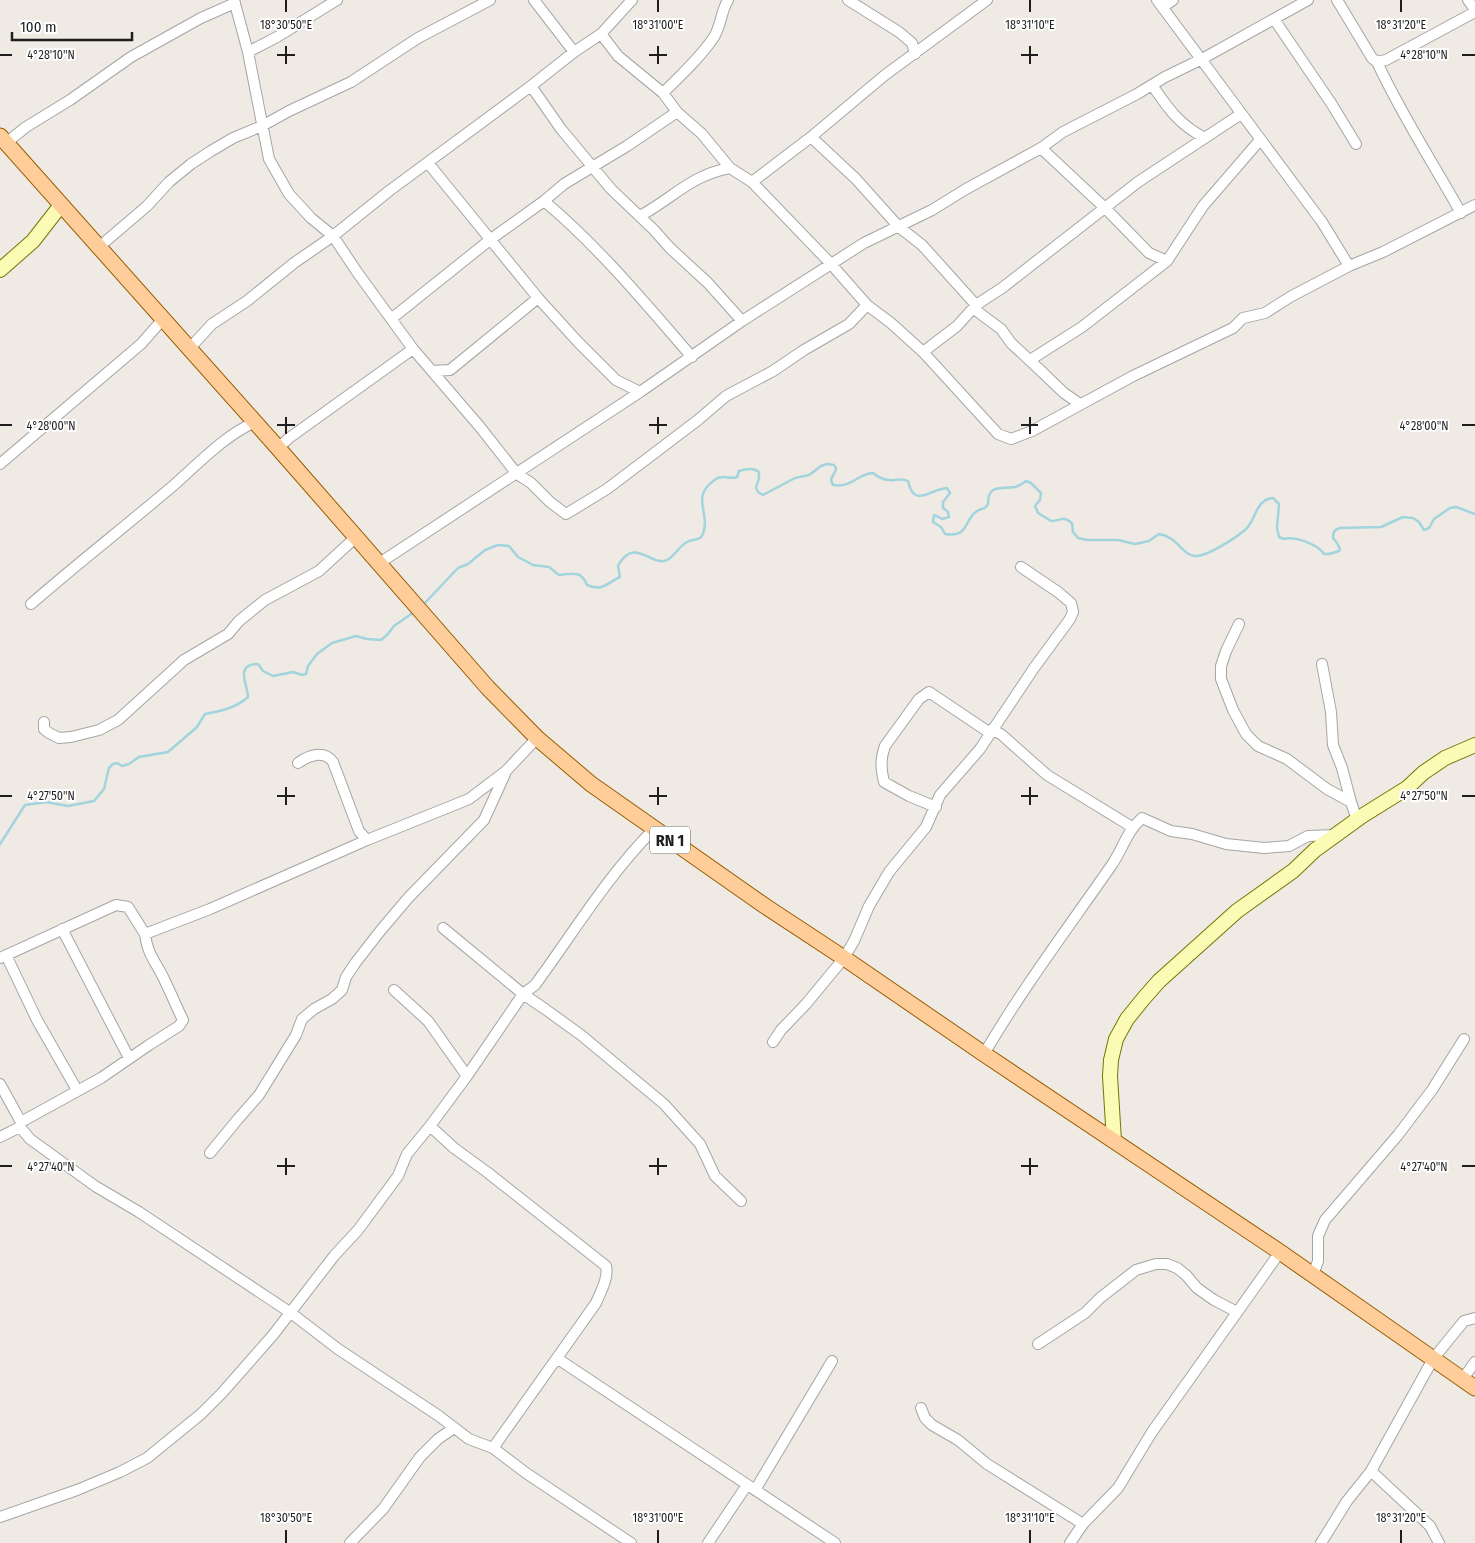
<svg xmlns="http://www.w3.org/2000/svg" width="1475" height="1543" font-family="'Fira Sans Condensed',sans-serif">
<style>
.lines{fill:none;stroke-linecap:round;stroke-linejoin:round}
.stream{stroke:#a2d4de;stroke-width:2.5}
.street-casing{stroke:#a5a5a5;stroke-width:12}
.secondary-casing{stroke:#717802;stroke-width:16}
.primary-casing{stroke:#975d00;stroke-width:17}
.street{stroke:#fff;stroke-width:10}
.secondary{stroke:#fbfbb5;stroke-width:14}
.primary{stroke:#fecd99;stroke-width:15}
.ticks{fill:none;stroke:#1e1e1e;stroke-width:2}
.labels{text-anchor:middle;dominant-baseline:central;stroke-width:4;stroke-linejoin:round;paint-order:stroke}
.shield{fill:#fff;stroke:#626262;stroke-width:1}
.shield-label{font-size:16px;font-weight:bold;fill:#1e1e1e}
.ticks-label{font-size:12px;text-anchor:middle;fill:#1e1e1e;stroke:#fff;stroke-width:4;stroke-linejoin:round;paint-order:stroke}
</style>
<rect width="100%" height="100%" fill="#efeae3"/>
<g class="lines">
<path class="stream" d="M 423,605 L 458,568 L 468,564 L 485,550 L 498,545 L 509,546 L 518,557 L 533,565 L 549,567 L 559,575 C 573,574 581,570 587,585 C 603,592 607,583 620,577 L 618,566 C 634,535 653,568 667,560 C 675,556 679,546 687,542 C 693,539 700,541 703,534 C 711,511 689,497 716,479 C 723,474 730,480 737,477 L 739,471 C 745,469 753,467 759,472 L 759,478 L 756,488 L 758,492 L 763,495 L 795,478 L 809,475 L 821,466 L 827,464 L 834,465 L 836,468 C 836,473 832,475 831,480 L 833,485 C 852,488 857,474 873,473 C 879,478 886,481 894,480 C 900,480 902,478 908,481 C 914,509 930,489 947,488 L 950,493 L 943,502 L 943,508 L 948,512 L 949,517 L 942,519 L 937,516 L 934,515 L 933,522 L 941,527 L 945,534 C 973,539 962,512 985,508 L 988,504 C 988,484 1000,489 1015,487 C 1019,486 1022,484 1026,481 L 1031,483 L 1041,493 L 1040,500 L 1035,506 L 1038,513 L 1051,521 C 1062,521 1062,515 1072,523 L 1073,532 L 1078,538 L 1087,540 L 1118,540 L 1135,544 L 1149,541 L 1159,534 C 1178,537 1182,555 1195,556 C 1207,557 1237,537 1246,529 C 1257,518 1255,500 1273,498 L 1279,504 L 1277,528 L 1279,537 L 1284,539 C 1294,536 1318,544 1324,554 L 1329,554 L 1339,551 L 1340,549 L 1337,543 L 1333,538 C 1333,532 1334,530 1340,528 L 1381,527 L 1403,517 L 1413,518 L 1419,522 L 1424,530 L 1429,528 L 1434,519 L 1450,508 L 1456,507 L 1475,514
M 0,844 L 25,805 L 46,802 L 68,806 L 94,801 L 104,789 L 109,768 L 113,764 L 117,763 L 122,766 L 129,764 L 139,757 L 168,752 L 197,727 L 205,714 C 221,711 236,708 248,697 C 248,686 234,664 258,664 L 263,671 L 273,676 L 293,672 L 302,675 L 306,674 L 308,666 L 317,654 L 332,643 L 356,636 L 367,639 L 381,640 L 387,635 L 394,626 L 414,612"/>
<g class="street-casing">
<path id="street" d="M 234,0 L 248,52 L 269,159 L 289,194 L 311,218 L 333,236 L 357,272 L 413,349 L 480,427 L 517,474 L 531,483 L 550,502 L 566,514 L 607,489 L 698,420 L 726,396 L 773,371 L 804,350 L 849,324 L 867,305
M 534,0 L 574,52
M 848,0 L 899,32 L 912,43 L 915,54
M 1157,0 L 1322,222 L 1349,266
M 1337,0 L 1372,58 L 1377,62 L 1386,60 L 1475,12
M 1468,0 L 1475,10
M 1163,7 L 1173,0
M 1274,19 L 1331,103 L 1356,144
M 601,34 L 618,56 L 663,93 L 677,112 L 702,134 L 730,168 L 752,182 L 831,264 L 867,305 L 891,323 L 923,352 L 998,434 L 1011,439 L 1032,431 L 1133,376 L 1233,328 L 1243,318 L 1265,313 L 1290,297 L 1349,266 L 1383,252 L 1475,205
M 248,52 L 277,37 L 337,0
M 1377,62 C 1401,114 1433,163 1461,213
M 1152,85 C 1168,108 1179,125 1205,138
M 531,86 L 561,129 L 611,189 L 654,230 L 670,248 L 708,283 L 742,321
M 663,93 C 680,76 700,58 714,37 C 721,26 721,11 728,0
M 811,137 L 856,179 L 899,227 L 922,245 L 976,305 L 978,312 L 1001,329 L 1011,343 L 1040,370 L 1064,393 L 1080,404
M 6,143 L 26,127 L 70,100 L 131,57 L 201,18 L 235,3
M 1041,148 L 1106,209 L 1149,253 L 1167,261
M 428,163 L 538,298 L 578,342 L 616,380 L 640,392
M 752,182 L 811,137 L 885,75 L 987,0
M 544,201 C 599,247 645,303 692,357
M 640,216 C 673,198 691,175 730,168
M 99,247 L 147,206 L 169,182 L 191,164 L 211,151 L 233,138 L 262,126 L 289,111 L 351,82 L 418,38 L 490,0
M 391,319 L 491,239 L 544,201 L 564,184 L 627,146 L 677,112
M 189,349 L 212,324 L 247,301 L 294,263 L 333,236 L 389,191 L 531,86 L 574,52 L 601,34 L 632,0
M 923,352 L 957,326 L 976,305 L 1002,288 L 1138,182 L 1241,114
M 1030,360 L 1082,327 L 1167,261 L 1203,206 L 1260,140
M 432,371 L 450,370 L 538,298
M 278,448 L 289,438 L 413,349
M 0,464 L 141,344 L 163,319
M 378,564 L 640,392 L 742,321 L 864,243 L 932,210 L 966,189 L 1041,148 L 1063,132 L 1137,94 L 1165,77 L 1202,59 L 1308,0
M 31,604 C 78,563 127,525 174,485 C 200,462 224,436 255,422
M 1239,624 L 1226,651 L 1221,666 L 1221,679 L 1233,710 L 1246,734 L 1258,746 L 1287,759 L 1327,789 L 1351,802
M 1322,664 L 1331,712 L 1333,745 L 1342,768 L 1351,802 L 1357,820
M 44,722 L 44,729 L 49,733 L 59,738 L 71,737 L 99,730 L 118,720 L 184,660 L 228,634 L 239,621 L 265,600 L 319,571 L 356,537
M 992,729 L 1002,735 L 1047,775 L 1132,827
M 298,763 C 309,755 324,750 333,762 L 359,831 L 367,840
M 936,807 L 909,796 L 884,782 C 881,769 880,759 885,746 L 919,699 L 929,692 L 990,733
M 443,928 L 523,994 L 545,1009 L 581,1035 L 664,1104 L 700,1144 L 715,1176 L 741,1201
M 62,929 L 129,1058
M 6,955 L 37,1020 L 77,1090
M 0,958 L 116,905 L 128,907 L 145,934 L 210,909 L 367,840 L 469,799 L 506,771 L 537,738
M 394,990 L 428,1021 L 467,1076
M 773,1042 L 781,1030 L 806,1004 L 844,958 L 854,941 L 869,906 L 889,872 L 926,827 L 940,795 L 980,749 L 1034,668 L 1070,619 L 1073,612 L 1071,603 L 1058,592 L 1021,567
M 984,1054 C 1022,989 1068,928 1111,866 C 1123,849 1126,832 1142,818 L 1171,831 L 1192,834 L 1226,844 L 1264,848 L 1289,846 L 1308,836 L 1336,835
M 0,1084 L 21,1122 L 20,1127 L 30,1139 L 95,1186 L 139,1212 L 291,1313 L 338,1349 L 439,1416 L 469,1439 L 493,1448 L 526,1473 L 631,1543
M 21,1122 L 101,1078 L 149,1045 L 179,1026 L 183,1020 C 176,1006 170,991 163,977 C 155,961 147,953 145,934
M 430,1126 L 454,1148 L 487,1172 L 606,1266 C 609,1278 600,1293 596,1303 L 493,1448
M 0,1137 L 20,1127
M 210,1153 L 238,1119 L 259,1095 L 296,1035 L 302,1019 L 314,1009 L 332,999 L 342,990 L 346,977 L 356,962 L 381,930 L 409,897 L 484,820 L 505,774
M 1313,1275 L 1318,1261 L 1318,1236 L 1325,1220 L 1398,1135 L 1432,1090 L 1464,1039
M 1038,1344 L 1085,1313 L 1100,1298 L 1136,1270 L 1156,1264 L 1167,1264 L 1177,1268 L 1186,1275 L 1197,1288 L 1214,1300 L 1237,1312
M 558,1359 L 835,1543
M 1462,1380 L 1475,1362
M 921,1408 L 925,1418 L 932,1425 L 958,1440 L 987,1464 L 1083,1524
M 1371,1471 L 1430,1526 L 1439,1543
M 755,1490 L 832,1361
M 0,1517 L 77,1490 L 120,1472 L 147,1458 L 201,1414 L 222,1393 L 273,1335 L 334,1256 L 358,1230 L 398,1176 L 407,1154 L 430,1126 L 467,1076 L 523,994 L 535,985 C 574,932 608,875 654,829
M 350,1543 L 383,1509 L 420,1457 L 438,1439 L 454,1428
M 708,1543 L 747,1485
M 1070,1543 L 1083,1524 L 1118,1488 L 1152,1432 L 1280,1252
M 1321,1543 L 1347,1501 L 1371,1471 L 1433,1359 L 1464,1321 L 1475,1318"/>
</g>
<g class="secondary-casing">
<path id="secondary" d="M 0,270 L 33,241 L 61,205
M 1114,1141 L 1110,1076 L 1111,1060 L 1116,1039 L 1127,1019 L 1144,998 L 1159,981 L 1237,911 L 1293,871 L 1315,850 L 1362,816 L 1407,788 L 1423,773 L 1445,758 L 1475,745"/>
</g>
<g class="primary-casing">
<path id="primary" d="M 0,136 L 278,448 L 488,688 L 537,738 L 591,784 L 765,906 L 844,958 L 984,1054 L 1280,1252 L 1475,1388"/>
</g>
<use href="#street" class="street"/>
<use href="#secondary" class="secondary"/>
<use href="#primary" class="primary"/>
</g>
<path class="ticks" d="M 286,0 L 286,12M 658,0 L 658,12M 1030,0 L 1030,12M 1401,0 L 1401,12M 286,46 L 286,64M 658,46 L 658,64M 1030,46 L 1030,64M 0,55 L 12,55M 277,55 L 295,55M 649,55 L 667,55M 1021,55 L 1038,55M 1462,55 L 1475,55M 286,417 L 286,434M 658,417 L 658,434M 1030,417 L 1030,434M 0,425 L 12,425M 277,425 L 295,425M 649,425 L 667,425M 1021,425 L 1038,425M 1462,425 L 1475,425M 286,787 L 286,805M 658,787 L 658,805M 1030,787 L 1030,805M 0,796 L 12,796M 277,796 L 295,796M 649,796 L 667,796M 1021,796 L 1038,796M 1462,796 L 1475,796M 286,1158 L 286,1175M 658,1158 L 658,1175M 1030,1158 L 1030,1175M 0,1166 L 12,1166M 277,1166 L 295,1166M 649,1166 L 667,1166M 1021,1166 L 1038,1166M 1462,1166 L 1475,1166M 286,1530 L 286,1543M 658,1530 L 658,1543M 1030,1530 L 1030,1543M 1401,1530 L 1401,1543"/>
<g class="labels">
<rect class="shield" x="650" y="826.5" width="40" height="27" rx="4"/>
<g class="shield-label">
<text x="670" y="840">RN 1</text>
</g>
</g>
<g class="ticks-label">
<text x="286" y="29">18°30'50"E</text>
<text x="658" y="29">18°31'00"E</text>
<text x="1030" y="29">18°31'10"E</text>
<text x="1401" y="29">18°31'20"E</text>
<text x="51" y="59">4°28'10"N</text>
<text x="1424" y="59">4°28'10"N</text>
<text x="51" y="430">4°28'00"N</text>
<text x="1424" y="430">4°28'00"N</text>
<text x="51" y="800">4°27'50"N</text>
<text x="1424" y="800">4°27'50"N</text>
<text x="51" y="1171">4°27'40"N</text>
<text x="1424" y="1171">4°27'40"N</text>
<text x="286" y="1522">18°30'50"E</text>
<text x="658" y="1522">18°31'00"E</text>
<text x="1030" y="1522">18°31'10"E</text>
<text x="1401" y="1522">18°31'20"E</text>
</g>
<path d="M12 32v8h120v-8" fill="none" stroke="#1e1e1e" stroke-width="2.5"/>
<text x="20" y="32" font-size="15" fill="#1e1e1e" stroke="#ffffff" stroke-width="4" paint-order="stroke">100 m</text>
</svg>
